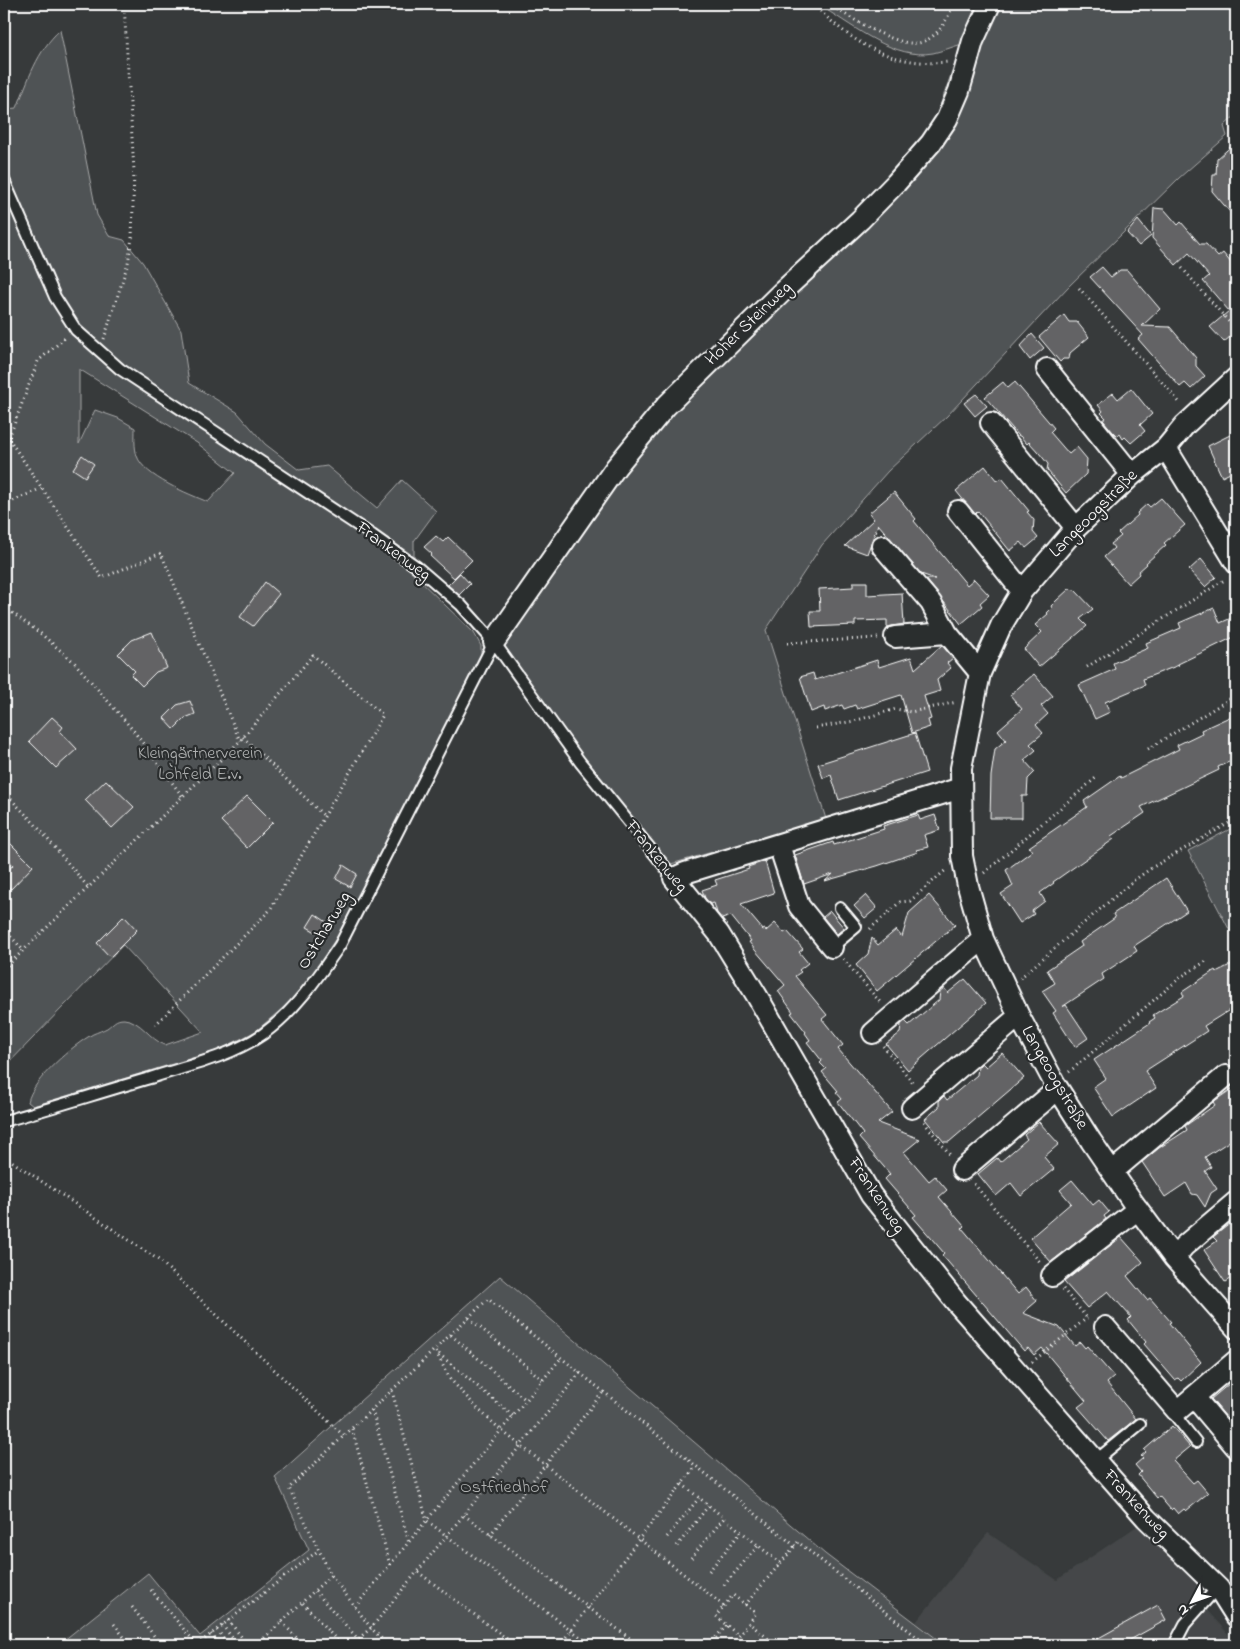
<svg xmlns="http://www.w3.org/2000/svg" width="1240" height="1649" font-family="'Indie Flower',sans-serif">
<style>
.built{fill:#444748}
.green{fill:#505354;stroke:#a8a9aa;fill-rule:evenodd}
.building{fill:#636465;stroke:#fff}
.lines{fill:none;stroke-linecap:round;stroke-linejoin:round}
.lane-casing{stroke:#fff;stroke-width:14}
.street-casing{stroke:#fff;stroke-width:24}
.path{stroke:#fff;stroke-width:3;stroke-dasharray:1 4;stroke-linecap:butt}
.lane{stroke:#2a2d2e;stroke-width:10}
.street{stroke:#2a2d2e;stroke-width:20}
.labels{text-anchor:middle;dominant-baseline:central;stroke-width:4.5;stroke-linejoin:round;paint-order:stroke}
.street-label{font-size:18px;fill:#fff;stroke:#2a2d2e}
.park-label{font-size:18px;fill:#b0b2b2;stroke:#2a2d2e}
</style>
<rect width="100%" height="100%" fill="#373a3b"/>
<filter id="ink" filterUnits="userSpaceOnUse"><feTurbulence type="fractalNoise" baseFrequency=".02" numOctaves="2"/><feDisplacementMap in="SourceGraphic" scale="10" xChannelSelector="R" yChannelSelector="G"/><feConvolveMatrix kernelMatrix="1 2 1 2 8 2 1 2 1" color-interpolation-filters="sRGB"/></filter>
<g filter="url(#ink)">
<path class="built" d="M 1140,1524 L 1208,1586 L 1197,1599 L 1230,1636 L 1233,1645 L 945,1645 L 916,1622 L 988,1533 L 1057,1580 Z"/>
<path class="green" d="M 820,4 L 1236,4 L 1236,115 L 1224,126 L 1227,136 L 1179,178 L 1068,287 L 947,416 L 888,471 L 822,545 L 766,630 L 826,819 L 671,864 L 584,759 L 497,635 L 601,485 L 914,154 L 937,114 L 962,44 C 952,47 942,51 933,53 C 895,60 855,27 825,9 Z
M 60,30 L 97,215 L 109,236 L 124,240 L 143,263 L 181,330 L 189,383 L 237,412 L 265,444 L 299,470 L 327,466 L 377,508 L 402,480 L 436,511 L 414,541 L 414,575 L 474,633 L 481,646 L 481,657 L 379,862 L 340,932 L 312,975 L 291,1001 L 256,1031 L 219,1050 L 33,1106 L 28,1102 C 32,1080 73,1045 93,1034 C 98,1032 103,1030 107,1028 C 114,1023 115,1019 124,1019 C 141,1020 150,1040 165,1045 L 203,1032 L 123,945 L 4,1068 L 4,109 L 17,108 C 28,80 37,51 60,30 ZM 79,369 L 197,443 L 235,473 L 208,502 C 189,494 144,477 137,456 C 134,447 135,437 135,428 L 118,418 L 95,410 L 79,444 Z
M 1236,826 L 1236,927 L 1230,931 L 1188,851 Z
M 500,1276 L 825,1554 L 945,1645 L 58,1645 L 148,1573 L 200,1636 L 309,1550 L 275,1477 Z"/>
<path class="building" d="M 1236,142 L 1236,219 L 1212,191 L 1213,175 L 1216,175 L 1217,159 Z
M 1154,208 L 1164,209 L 1178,225 L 1181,222 L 1200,244 L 1206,244 L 1218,257 L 1223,253 L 1236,269 L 1236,332 L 1224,342 L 1210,327 L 1229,311 L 1203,281 L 1209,276 L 1189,253 L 1176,265 L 1152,238 Z
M 1138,220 L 1151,236 L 1139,246 L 1127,233 Z
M 1102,267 L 1111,277 L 1120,270 L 1127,270 L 1160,309 L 1142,326 L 1170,327 L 1196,358 L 1196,366 L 1205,376 L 1191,389 L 1185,383 L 1180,387 L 1138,339 L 1143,335 L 1090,277 Z
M 1064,315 L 1069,322 L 1077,322 L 1089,337 L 1070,353 L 1069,359 L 1063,359 L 1060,362 L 1039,337 Z
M 1032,334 L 1044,348 L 1030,360 L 1020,347 Z
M 1003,382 L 1008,388 L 1015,382 L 1054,428 L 1050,432 L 1069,454 L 1077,447 L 1087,459 L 1086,474 L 1066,493 L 1047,470 L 1048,464 L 1039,453 L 1029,442 L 1027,444 L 1020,436 L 1019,436 L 985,397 Z
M 1131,388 L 1152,414 L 1140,425 L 1145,431 L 1131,443 L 1125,437 L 1123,439 L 1120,434 L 1117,436 L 1113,432 L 1103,420 L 1106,418 L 1101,413 L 1103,411 L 1098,405 L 1113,393 L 1118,399 Z
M 976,394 L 987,406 L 975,416 L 964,403 Z
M 1236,432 L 1236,470 L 1222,477 L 1208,446 Z
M 82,455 L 94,464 L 85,477 L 73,469 Z
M 985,466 L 997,481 L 1002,478 L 1029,511 L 1027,512 L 1034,520 L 1033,532 L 1038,538 L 1026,548 L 1021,542 L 1010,551 L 978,511 L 975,514 L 956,491 Z
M 894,492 L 916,519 L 914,521 L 967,585 L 974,579 L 989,595 L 980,603 L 982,606 L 961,624 L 926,579 L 935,579 L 921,574 L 878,524 L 867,554 L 845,546 L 874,519 L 869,513 Z
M 1161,498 L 1185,525 L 1164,543 L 1166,545 L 1146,563 L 1147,564 L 1138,572 L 1139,574 L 1128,584 L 1104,557 L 1114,548 L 1111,544 L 1121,536 L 1118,533 L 1138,515 L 1137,513 L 1147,504 L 1150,507 Z
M 436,536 L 443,542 L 448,537 L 472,560 L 454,578 L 430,556 L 432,554 L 424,547 Z
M 1201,559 L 1216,577 L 1205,587 L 1189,570 Z
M 460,573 L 470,584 L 459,595 L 448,585 Z
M 265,582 L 279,594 L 253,626 L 240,617 Z
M 853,582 L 867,582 L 867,595 L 902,593 L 904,624 L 887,627 L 887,620 L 855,621 L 855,625 L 811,627 L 810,611 L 820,611 L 819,589 L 853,587 Z
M 1069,589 L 1075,590 L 1093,609 L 1080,619 L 1087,626 L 1039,667 L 1024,649 L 1042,632 L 1035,625 L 1048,614 L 1047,613 L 1052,608 L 1051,606 L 1056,601 Z
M 1214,608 L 1220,623 L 1236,616 L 1236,636 L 1178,664 L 1179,665 L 1143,679 L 1145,685 L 1105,702 L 1110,712 L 1095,719 L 1079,685 L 1115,669 L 1113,663 L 1148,648 L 1146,643 L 1181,628 L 1179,623 Z
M 152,632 L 167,668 L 156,672 L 142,686 L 131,675 L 135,671 L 118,654 L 132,640 Z
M 942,645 L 953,658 L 947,663 L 951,668 L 937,680 L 940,691 L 924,696 L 931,719 L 928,720 L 930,727 L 912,733 L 901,695 L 857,709 L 855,705 L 844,709 L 842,705 L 825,711 L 824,707 L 811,712 L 800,677 L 813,673 L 815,680 L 877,660 L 879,667 L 911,657 L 915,669 Z
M 1034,674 L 1053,696 L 1041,706 L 1048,714 L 1036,725 L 1043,733 L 1030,744 L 1036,750 L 1024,760 L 1035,772 L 1028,779 L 1027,796 L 1022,796 L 1022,818 L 990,818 L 991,776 L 995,749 L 1006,740 L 998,730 L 1022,709 L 1010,695 Z
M 190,701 L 195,714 L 185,718 L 174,729 L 164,718 L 177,705 Z
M 1236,714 L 1236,747 L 1231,761 L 1218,767 L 1219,770 L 1141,807 L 1145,813 L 1111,836 L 1114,839 L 1053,882 L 1054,883 L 1040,893 L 1045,901 L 1032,911 L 1034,914 L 1020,923 L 1001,894 L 1013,886 L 1006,870 L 1032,851 L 1029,847 L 1087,807 L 1084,801 L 1120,776 L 1121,778 L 1179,749 L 1177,745 L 1202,733 L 1201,730 Z
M 52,717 L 63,727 L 60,731 L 77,749 L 56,768 L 29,741 Z
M 915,733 L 927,772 L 839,800 L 831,775 L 823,778 L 818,764 Z
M 106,780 L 134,807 L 112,828 L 85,800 Z
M 247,796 L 273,822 L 247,848 L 221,821 Z
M 918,815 L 920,820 L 935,815 L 940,830 L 924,835 L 928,847 L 916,850 L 918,852 L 877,866 L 825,881 L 833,874 L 804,884 L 795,855 L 833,842 L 834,845 L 884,829 L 883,826 Z
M 4,837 L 33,866 L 11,889 L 4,883 L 4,875 L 13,865 L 4,855 Z
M 765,861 L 774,893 L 741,904 L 763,930 L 765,929 L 766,931 L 775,923 L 784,933 L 787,931 L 803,949 L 799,952 L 808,963 L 799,970 L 801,972 L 795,976 L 827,1015 L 822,1019 L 843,1045 L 838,1049 L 892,1112 L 878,1123 L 920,1139 L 904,1152 L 929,1181 L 935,1176 L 947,1190 L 939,1197 L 964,1226 L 962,1228 L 1018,1294 L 1026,1287 L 1037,1301 L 1023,1313 L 1059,1327 L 1075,1346 L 1080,1342 L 1085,1348 L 1087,1346 L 1114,1377 L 1107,1383 L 1136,1419 L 1108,1441 L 1078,1407 L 1086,1401 L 1042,1348 L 1034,1355 L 1028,1348 L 1024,1351 L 942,1255 L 944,1253 L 913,1217 L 916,1215 L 885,1179 L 890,1174 L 859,1138 L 863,1134 L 838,1102 L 842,1099 L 836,1092 L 838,1091 L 822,1072 L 826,1069 L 820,1063 L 822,1061 L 807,1042 L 810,1040 L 805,1033 L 806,1032 L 791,1013 L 793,1012 L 778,991 L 785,985 L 755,950 L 749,942 L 751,941 L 731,916 L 722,919 L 717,913 L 714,903 L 710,904 L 705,898 L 702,890 L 717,885 L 715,880 L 749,869 L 748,867 Z
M 343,865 L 357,874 L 350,887 L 336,879 Z
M 1166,878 L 1187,911 L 1134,946 L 1137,951 L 1102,974 L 1104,979 L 1062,1007 L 1066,1005 L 1088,1038 L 1075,1047 L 1053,1013 L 1056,1011 L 1042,991 L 1055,983 L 1047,970 L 1082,946 L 1080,942 L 1115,918 L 1113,914 Z
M 866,895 L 877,908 L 865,918 L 854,906 Z
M 929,895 L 955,925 L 877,991 L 856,965 L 868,954 L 872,938 L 878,945 L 896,930 L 902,937 L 909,913 Z
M 830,911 L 844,928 L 837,934 L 823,917 Z
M 315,914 L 328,923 L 321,935 L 307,927 Z
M 124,916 L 137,930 L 110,957 L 97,943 Z
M 1236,962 L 1236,1006 L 1204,1026 L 1207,1031 L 1145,1071 L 1156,1088 L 1113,1117 L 1093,1087 L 1106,1078 L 1094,1060 L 1150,1023 L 1149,1022 L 1155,1018 L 1153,1015 L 1184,996 L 1182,992 L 1215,970 L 1216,972 Z
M 965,979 L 986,1003 L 908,1070 L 886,1044 L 900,1033 L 901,1024 L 905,1021 L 909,1025 L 939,1000 L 940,991 L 944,988 L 948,993 Z
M 1002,1053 L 1024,1078 L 949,1142 L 944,1142 L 925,1119 L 939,1107 L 939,1101 L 944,1096 L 947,1100 L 977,1075 L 978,1067 L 982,1063 L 986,1067 Z
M 1236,1086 L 1236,1137 L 1205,1157 L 1211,1167 L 1205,1171 L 1217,1189 L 1211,1193 L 1205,1207 L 1197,1195 L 1192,1194 L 1186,1183 L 1165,1197 L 1142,1162 L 1159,1148 L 1187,1130 L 1185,1126 L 1215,1105 L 1213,1102 Z
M 1039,1122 L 1059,1144 L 1044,1157 L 1054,1169 L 1021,1196 L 1011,1183 L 996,1196 L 978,1174 L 997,1158 L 1000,1162 L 1027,1139 L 1024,1135 Z
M 1072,1180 L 1093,1205 L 1099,1200 L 1109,1212 L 1104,1216 L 1106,1219 L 1051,1262 L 1030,1238 L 1071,1203 L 1060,1190 Z
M 1236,1219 L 1236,1275 L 1225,1282 L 1204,1250 L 1217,1241 L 1213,1237 Z
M 1121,1237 L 1143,1262 L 1127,1276 L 1147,1300 L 1150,1298 L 1171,1322 L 1169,1323 L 1201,1362 L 1181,1381 L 1178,1378 L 1175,1380 L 1144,1344 L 1146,1342 L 1128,1320 L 1131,1317 L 1108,1291 L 1087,1308 L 1064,1282 Z
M 1236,1378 L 1236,1429 L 1211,1399 Z
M 1172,1426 L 1190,1447 L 1173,1461 L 1193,1483 L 1197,1480 L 1208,1493 L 1186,1511 L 1184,1509 L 1178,1514 L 1173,1508 L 1171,1510 L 1159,1496 L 1157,1498 L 1138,1475 L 1141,1472 L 1135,1465 L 1143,1458 L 1141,1456 L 1146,1452 L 1144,1450 Z
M 1158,1605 L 1166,1620 L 1121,1645 L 1086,1645 Z"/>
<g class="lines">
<g class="lane-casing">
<path id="lane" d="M 4,180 L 55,297 L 76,330 L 120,369 L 372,535 L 417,567 L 461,605 L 494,642 L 580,762 L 674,878
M 832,947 L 856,927 L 840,908
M 4,1121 C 53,1108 101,1092 150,1078 C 187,1066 230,1057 263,1034 C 295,1011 318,977 340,945 L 494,642
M 1177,1411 L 1177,1418 L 1196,1442
M 1095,1461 L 1140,1424
M 1174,1645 L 1185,1624 L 1217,1588"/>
</g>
<g class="street-casing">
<path id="street" d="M 1047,369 L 1132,475
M 1236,378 L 1185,425 L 1166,448 L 1132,475 L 1076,528 L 1022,591 L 1001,626 L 980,673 L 961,768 L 962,856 L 968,886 L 983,939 L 1019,1016 L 1055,1084 L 1091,1141 L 1134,1204 L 1174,1258 L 1236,1328
M 991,423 L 1076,528
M 1166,448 L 1236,563
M 958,511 L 1022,591
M 882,546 L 931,603 L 947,633 L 980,673
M 895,637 L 947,633
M 494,642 L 616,467 L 666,406 L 783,291 L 860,220 L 896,183 L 931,143 L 947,119 L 959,91 L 973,41 L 990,4
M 961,788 L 685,873 L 674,878 L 719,934 L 757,996 L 871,1195 L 956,1302 L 1146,1518 L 1219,1589 L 1236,1616
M 779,845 L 799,906 L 832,947
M 873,1033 L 983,939
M 912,1108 L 1019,1016
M 962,1170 L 1058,1089
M 1112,1172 L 1226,1076
M 1174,1258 L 1184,1246 L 1236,1202
M 1052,1276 L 1138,1209
M 1105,1327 L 1177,1411 L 1236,1361
M 1194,1397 L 1236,1447"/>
</g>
<path class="path" d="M 813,4 C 853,44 891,67 950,62
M 829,4 C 847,16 891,43 912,43 C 918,44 925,42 930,38 C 942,31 948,16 954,4
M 1182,268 L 1236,330
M 1079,288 L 1181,404
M 104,339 L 128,263 L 132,238 L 134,171 L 124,4
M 9,439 L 102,578 L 161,553 L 240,741
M 4,451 L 38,361 L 65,338
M 4,505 L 42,488
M 4,607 L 40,633 L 74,662 L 133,730 L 182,796
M 787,643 L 878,638
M 1087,667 L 1226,579
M 816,728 L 854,721 L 896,709 L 911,712 L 957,702
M 243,737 L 324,816
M 1148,749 L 1236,695
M 4,792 L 35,824 L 88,887
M 984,873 L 1098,776
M 4,929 L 23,950
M 870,929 L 900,902 L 910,901 L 947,869
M 843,959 L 880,1002
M 4,969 L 240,741 L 313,655 L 383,715 L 270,910 L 155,1025
M 1020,978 L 1133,881 L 1153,867 L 1236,819
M 883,1046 L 914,1084
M 1069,1072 L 1181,977 L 1208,960
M 924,1122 L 951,1156
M 4,1156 L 160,1261 L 344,1436
M 974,1184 L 1040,1262
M 1063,1289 L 1087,1318
M 469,1318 L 543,1380
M 451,1335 L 526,1400
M 436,1352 L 450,1379 L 479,1410 L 501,1430 L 724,1606 L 716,1616 L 739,1636 L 749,1623 L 776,1645
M 439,1354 L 513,1416
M 1032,1362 L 1087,1318
M 580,1373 L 371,1628 L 331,1575 L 289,1488 L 488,1299 C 591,1382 693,1463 795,1546 L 798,1542 L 927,1645
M 392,1391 L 427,1521 L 591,1645
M 372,1410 L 409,1543
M 352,1429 L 390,1565
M 682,1484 L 780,1563
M 464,1515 L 639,1645
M 490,1535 L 603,1392
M 667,1537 L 699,1498
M 677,1546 L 709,1505
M 691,1558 L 724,1518
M 709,1571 L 741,1532
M 418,1572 L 515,1645
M 724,1585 L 758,1546
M 151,1590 L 197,1645
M 315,1591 L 358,1639
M 303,1603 L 341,1645
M 745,1605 L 795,1546
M 724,1606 L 733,1595 L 756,1613 L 749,1623
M 132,1607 L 161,1645
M 355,1607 L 561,1358
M 228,1620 L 248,1645
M 282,1622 L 303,1645
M 114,1624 L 130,1645
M 222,1625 L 238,1645
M 217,1630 L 229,1645
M 211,1634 L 220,1645
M 263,1640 L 267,1645
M 197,1645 L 319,1550
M 257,1645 L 331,1575
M 351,1645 L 371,1628 L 388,1645
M 560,1645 L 639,1539 L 696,1466
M 709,1645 L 727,1625"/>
<use href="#lane" class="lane"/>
<use href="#street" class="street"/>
</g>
</g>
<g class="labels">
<g class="street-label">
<text transform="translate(749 324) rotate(-44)">Hoher Steinweg</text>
<text transform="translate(1094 514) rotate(-45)">Langeoogstraße</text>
<text transform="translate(393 552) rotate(36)">Frankenweg</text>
<text transform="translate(656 857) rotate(51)">Frankenweg</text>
<text transform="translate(325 931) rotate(-59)">Ostcharweg</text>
<text transform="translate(1054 1078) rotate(60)">Langeoogstraße</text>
<text transform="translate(876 1196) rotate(56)">Frankenweg</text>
<text transform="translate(1136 1505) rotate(47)">Frankenweg</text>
</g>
<g class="park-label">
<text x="200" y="754">Kleingärtnerverein<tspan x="200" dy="21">Lohfeld E.v.</tspan></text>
<text x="504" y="1488">Ostfriedhof</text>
</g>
</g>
<rect width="1240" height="1649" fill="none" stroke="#2a2d2e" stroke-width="20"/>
<rect x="10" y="10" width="1220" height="1629" fill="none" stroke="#fff" stroke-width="2" filter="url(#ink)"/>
<g transform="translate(1192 1602) rotate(229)" stroke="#2a2d2e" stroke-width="4" paint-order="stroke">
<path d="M0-4L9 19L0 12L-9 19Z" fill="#ffffff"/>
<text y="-8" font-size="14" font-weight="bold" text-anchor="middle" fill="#ffffff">N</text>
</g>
</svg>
